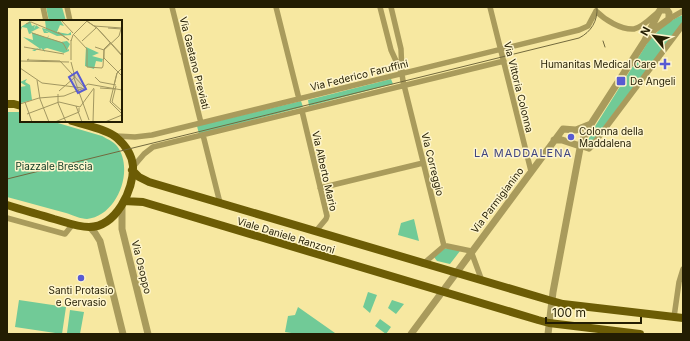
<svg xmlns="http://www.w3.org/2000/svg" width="690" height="341" font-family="Inter,sans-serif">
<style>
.green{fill:#71ca97}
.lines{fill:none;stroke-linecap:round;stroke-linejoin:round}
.minor{stroke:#a99b5c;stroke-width:5.5}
.tertiary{stroke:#a99b5c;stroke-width:7}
.primary{stroke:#6c5c05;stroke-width:8}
.tram{stroke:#72693d;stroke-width:1}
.poi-dot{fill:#585bd2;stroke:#fef5cc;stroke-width:1.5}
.labels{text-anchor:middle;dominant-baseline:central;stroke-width:3;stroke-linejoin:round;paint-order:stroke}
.street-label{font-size:10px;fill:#231d02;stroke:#fef5cc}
.poi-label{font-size:10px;fill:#231d02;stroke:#fef5cc;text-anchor:start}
.park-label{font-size:10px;fill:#0b3922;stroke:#fef5cc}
.neighbourhood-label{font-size:11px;letter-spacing:1px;fill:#3f4480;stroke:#fef5cc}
.inset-road{fill:none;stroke:#a29761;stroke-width:1}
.view{fill:#585bd2;fill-opacity:0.15;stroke:#585bd2;stroke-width:2}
.inset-edge{fill:none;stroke:#231d02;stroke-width:2}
</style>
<rect width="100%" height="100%" fill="#f7e8a1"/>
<path class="green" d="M 46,7 L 62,7 L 66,21 L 49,21 Z
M 683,15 L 683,22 L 592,142 L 587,142 L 594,128 L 648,42 C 658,30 669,20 683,15 Z
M 391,79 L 393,84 L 309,106 L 308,100 Z
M 301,101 L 303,107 L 199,134 L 197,126 Z
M 7,112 L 21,112 L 21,121 L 51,121 L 102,136 C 107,139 113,141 117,146 C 135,170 117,216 87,219 C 81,219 72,215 66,213 C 46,208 27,202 7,197 Z
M 414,219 L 419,241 L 398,235 L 401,223 Z
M 449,248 L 460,251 L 450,264 L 437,261 L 434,257 L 444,249 Z
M 368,292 L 377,295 L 370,313 L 363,307 Z
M 19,300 L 66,307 L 62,334 L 15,327 Z
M 392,300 L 404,304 L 396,314 L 388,308 Z
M 298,307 L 335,333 L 335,334 L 298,334 L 285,332 L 288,316 L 295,315 Z
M 70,310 L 84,312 L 80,334 L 67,333 Z
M 380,319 L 391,327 L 386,334 L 375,326 Z"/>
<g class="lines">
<path class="minor" d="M 43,7 L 46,21
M 67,7 L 70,21
M 172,7 L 201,123
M 276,7 L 299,99
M 380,7 L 391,50 L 402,74
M 391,7 L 401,49 L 402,74 L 403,81 L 444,246
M 490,7 L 531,171
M 596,11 C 605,20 621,30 634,29 C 643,27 651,18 658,12
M 669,19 L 683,11
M 302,111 L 327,216 L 326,219 L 316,231
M 203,135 L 220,203
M 116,136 L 135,137 L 152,135 L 579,30 L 588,26 L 596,11
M 580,146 L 589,149 L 592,146 L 683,25
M 133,167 L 144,154 L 153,147 L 504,61
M 320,188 L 423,163
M 7,218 L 65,234 L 73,224
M 423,264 L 444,246 L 447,246 L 471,251 L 482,281
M 674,317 L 679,282 L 683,269"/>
<path class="tertiary" d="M 554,140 L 562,140 L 580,146
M 122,205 L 122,229 L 148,334
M 90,227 L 95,233 L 100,241 L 123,334
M 411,334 L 563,129 L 576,130 L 591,124
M 548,334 L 553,292 L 581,143 L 591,124 L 644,42 L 660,10 L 667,10 L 669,13 L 669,19 L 654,30 L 644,42"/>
<path class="primary" d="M 7,104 L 14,104 L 21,106
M 132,170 L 139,177 L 149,182 L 552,301 L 563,304 L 683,318
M 124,201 L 143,202 L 538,320 L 549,323 L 640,334
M 7,205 C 22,210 38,214 54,219 C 65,222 77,227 89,227 C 116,227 134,190 133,166 C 132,155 125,145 117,138 C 107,129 84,125 72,121"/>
<path class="tram" d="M 603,41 L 605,47
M 7,179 L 579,38 C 591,32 598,21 597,7"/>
</g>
<g class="poi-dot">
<path d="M663 58h4v4h4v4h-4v4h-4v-4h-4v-4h4z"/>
<rect x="616" y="76" width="10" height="10" rx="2"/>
<circle cx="571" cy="137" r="4"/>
<circle cx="81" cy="278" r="4"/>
</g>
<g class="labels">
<g class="street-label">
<text transform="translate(195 63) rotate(76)">Via Gaetano Previati</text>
<text transform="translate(359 75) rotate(-14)">Via Federico Faruffini</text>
<text transform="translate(519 87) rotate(76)">Via Vittoria Colonna</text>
<text transform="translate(433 164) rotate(76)">Via Correggio</text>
<text transform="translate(325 171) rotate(77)">Via Alberto Mario</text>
<text transform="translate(497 200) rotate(-53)">Via Parmigianino</text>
<text transform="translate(286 235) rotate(17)">Viale Daniele Ranzoni</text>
<text transform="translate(142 267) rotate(76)">Via Osoppo</text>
</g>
<g class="poi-label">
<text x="656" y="64" text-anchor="end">Humanitas Medical Care</text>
<text x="630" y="81">De Angeli</text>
<text x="579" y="131">Colonna della<tspan x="579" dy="12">Maddalena</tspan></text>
<text x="81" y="290" text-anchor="middle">Santi Protasio<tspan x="81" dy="12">e Gervasio</tspan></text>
</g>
<g class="park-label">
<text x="54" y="166">Piazzale Brescia</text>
</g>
<g class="neighbourhood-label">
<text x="523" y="153">LA MADDALENA</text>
</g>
</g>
<g transform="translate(20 20)">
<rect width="102" height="102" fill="#f7e8a1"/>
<path d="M 25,0 L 40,0 L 44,6 L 40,5 L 37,12 L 48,14 L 51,12 L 51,15 L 37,16 L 24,10 L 29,13 L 24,13 L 22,8 L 26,9 ZM 10,1 L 12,6 L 15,5 L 14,9 L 16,5 L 21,9 L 19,8 L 11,12 L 27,18 L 29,15 L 28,18 L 41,22 L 47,21 L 50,24 L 47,30 L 49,29 L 49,31 L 44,33 L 27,28 L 24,29 L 25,32 L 21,28 L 20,30 L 19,28 L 15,31 L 14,31 L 12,30 L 19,28 L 3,17 L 13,20 L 12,13 L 9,14 L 7,8 L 2,7 L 2,10 L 1,7 ZM 66,27 L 79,33 L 72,36 L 83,39 L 82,42 L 76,41 L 74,49 L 65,46 ZM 7,59 L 5,62 L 10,65 L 12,80 L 1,83 L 0,67 L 6,66 L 0,62 Z" fill="#71ca97"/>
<path class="inset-road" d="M 41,0 L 53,13M 65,0 L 77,8 L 102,35M 67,1 L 77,8 L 102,36M 6,4 L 11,2 L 40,14 L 49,20 L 38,12M 74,6 L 102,8M 88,8 L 102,9M 12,13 L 43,23 L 47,30M 53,14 L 67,29 L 67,47 L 82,48 L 83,46M 51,21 L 53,15 L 68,0M 62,21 L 76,8M 90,23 L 84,29 L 84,38 L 101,55M 4,27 L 44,34M 75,27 L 84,30 L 99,16 L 101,9M 9,39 L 7,40 L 40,41 L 64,67 L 68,64 L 102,70M 51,40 L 51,20M 0,41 L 49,42M 51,42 L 55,57 L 54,58 L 54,53M 83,46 L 84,30M 0,48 L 22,63 L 47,66M 102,48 L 97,53 L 90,82 L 102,94M 75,57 L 80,62 L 96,65M 54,58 L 69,100M 17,60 L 20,79 L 29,102M 94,65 L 97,53 L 102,48M 47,66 L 62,68M 96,66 L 92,82 L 102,91M 80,68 L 95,69M 39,71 L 54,58M 38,74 L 38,83 L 46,102M 44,76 L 64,68M 5,82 L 12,102M 0,84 L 19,78 L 44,76M 56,86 L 62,102M 7,94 L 39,82 L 60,87 L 74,68M 35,102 L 59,92 L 59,88M 73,102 L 74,69M 85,102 L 102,95"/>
<path class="view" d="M 57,52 L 66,69 L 58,73 L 49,57 Z"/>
<rect width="102" height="102" class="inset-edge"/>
</g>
<rect width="690" height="341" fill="none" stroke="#231d02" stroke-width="16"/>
<g transform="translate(654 36) rotate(299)" stroke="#fef5cc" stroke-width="3" paint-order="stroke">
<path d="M0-3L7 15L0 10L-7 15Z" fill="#231d02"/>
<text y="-6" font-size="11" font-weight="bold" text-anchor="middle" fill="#231d02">N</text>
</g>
<path d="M546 317v6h95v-6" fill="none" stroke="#231d02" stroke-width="2"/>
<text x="552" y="317" font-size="12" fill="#231d02" stroke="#fef5cc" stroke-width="3" paint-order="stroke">100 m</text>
</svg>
